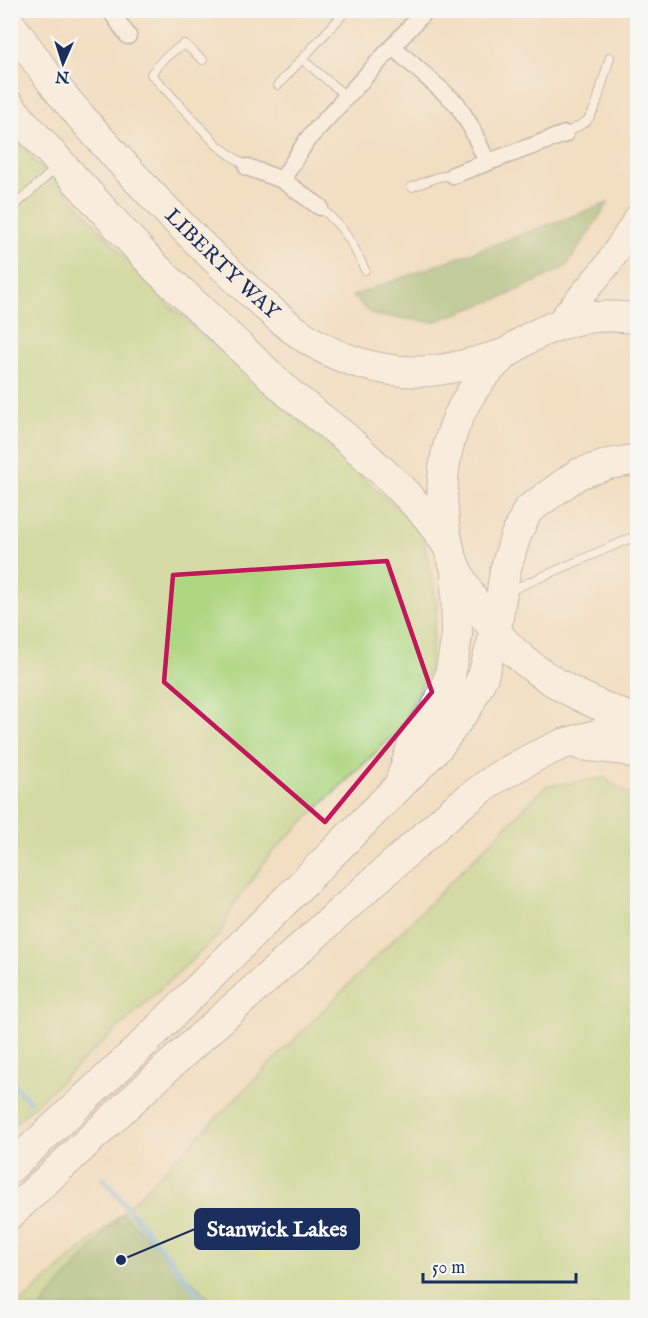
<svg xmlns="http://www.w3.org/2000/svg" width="648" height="1318" font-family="'IM FELL English',serif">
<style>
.green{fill:#afd680;stroke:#65826f;stroke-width:1.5}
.forest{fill:#8bb76e;stroke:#537366;stroke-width:1.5}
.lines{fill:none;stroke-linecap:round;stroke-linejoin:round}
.stream{stroke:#69b4e2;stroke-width:6}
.lane-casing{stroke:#868690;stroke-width:10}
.street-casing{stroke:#868690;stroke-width:19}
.primary-casing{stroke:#868690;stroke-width:28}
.highway-casing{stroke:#868690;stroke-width:32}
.lane{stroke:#fff;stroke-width:8}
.street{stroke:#fff;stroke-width:16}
.primary{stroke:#fff;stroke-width:26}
.highway{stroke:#fff;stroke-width:30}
.marked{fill:none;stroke:#c2185b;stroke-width:4.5;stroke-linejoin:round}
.labels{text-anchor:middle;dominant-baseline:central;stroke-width:4.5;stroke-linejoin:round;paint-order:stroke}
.street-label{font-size:21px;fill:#1b2f5e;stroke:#f6f6f2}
.leader{fill:none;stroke:#1b2f5e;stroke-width:2}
.callout-dot{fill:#1b2f5e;stroke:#f6f6f2;stroke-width:2}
.callout{fill:#1b2f5e;stroke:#1b2f5e;stroke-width:2}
.callout-label{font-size:22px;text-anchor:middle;font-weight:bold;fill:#fff}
</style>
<rect width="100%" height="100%" fill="#f6f6f2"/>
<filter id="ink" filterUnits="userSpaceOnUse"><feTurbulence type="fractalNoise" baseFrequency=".0167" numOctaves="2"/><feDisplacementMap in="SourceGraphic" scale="12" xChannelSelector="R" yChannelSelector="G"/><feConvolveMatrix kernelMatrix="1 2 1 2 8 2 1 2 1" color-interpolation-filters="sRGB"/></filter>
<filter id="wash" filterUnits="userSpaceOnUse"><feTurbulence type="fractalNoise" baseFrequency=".008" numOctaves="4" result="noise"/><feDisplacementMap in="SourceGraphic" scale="24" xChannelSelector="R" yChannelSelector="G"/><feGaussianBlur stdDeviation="1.35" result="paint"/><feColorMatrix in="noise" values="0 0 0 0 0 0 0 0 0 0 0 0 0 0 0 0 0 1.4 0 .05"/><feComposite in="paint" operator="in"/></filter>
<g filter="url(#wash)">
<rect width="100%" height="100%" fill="#f2dec1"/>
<path class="green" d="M 11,130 L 35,162 L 63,187 L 158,295 L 422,530 L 437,604 L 429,671 L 399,730 L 272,852 L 233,906 L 220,934 L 11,1127 Z
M 604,778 L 637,800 L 637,1307 L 15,1308 L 122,1213 L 546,786 Z"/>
<path class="forest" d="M 608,203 L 566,267 L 503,297 L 433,322 L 373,315 L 352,296 Z
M 122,1213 L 218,1307 L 41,1307 Z"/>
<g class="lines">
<path class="stream" d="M 10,1081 L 29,1101
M 103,1178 L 210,1308"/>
</g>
</g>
<g filter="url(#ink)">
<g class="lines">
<g class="lane-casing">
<path id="lane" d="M 203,60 L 184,44 C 171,52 159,61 151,74 L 217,145 L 247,167
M 303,60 L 347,97
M 278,85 L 347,10
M 565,134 L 587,121 L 595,108 L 610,57
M 412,187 L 438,177 L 453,175
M 320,207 C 345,229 351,240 365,270
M 10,210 L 56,168
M 509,591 L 638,535"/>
</g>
<g class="street-casing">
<path id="street" d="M 110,10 L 128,36
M 393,47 L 457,104 L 471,127 L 487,162
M 247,167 L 282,180 L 320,207
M 453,175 L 565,134
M 282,180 L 307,140 L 426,10"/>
</g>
<g class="primary-casing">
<path id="primary" d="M 556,326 L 608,264 L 638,217"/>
</g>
<g class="highway-casing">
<g id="highway">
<path id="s1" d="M 10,24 C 28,48 45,74 64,97 C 116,159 171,217 229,272 C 267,308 303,345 353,361 C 411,380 447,371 504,354"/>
<path d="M 10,106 L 22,121 L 156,268 L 290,394 L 345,437 L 395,483 L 427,516 L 448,546"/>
<path d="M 638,318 C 621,317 604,315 587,318 C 477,337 424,440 448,545 C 455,577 482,615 502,639 C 538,680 589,702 638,721"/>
<path d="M 581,745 L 626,750 L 638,755"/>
<path d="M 401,780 L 416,735 L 436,709 L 450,676 L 457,636 L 456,570"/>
<path d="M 10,1168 L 138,1049 L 438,747 L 468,706 L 483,676 L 496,630 L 505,571 L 516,535 L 528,510 L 578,474 L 609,464 L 638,459"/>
<path d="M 10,1214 L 170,1065 L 456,808 L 496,778 L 534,757 L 563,744 L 611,731 L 638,719"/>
</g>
</g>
<use href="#lane" class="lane"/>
<use href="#street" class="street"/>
<use href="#primary" class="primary"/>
<use href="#highway" class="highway"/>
</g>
</g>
<path d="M0 0H648V1318H0ZM 387,561 L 432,692 L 325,822 L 164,682 L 173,575 Z" fill="#f2dec1" fill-opacity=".55" fill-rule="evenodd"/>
<path class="marked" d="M 387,561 L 432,692 L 325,822 L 164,682 L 173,575 Z"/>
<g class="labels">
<g class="street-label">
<text stroke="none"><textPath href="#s1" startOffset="321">LIBERTY WAY</textPath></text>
</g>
</g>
<path class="leader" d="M121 1260L195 1229"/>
<circle class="callout-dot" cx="121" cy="1260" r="6"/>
<rect class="callout" x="195" y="1209" width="164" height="40" rx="6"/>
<g class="callout-label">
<text x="277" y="1236">Stanwick Lakes</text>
</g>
<rect width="648" height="1318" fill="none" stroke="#f6f6f2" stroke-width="36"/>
<g transform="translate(63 63) rotate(183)" stroke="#f6f6f2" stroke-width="4.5" paint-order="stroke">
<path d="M0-4.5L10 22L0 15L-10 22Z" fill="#1b2f5e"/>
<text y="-9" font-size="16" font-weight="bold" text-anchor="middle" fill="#1b2f5e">N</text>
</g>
<path d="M423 1273v9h153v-9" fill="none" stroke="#1b2f5e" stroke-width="3"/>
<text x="432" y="1273" font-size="18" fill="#1b2f5e" stroke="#f6f6f2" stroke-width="4.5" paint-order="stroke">50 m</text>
</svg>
